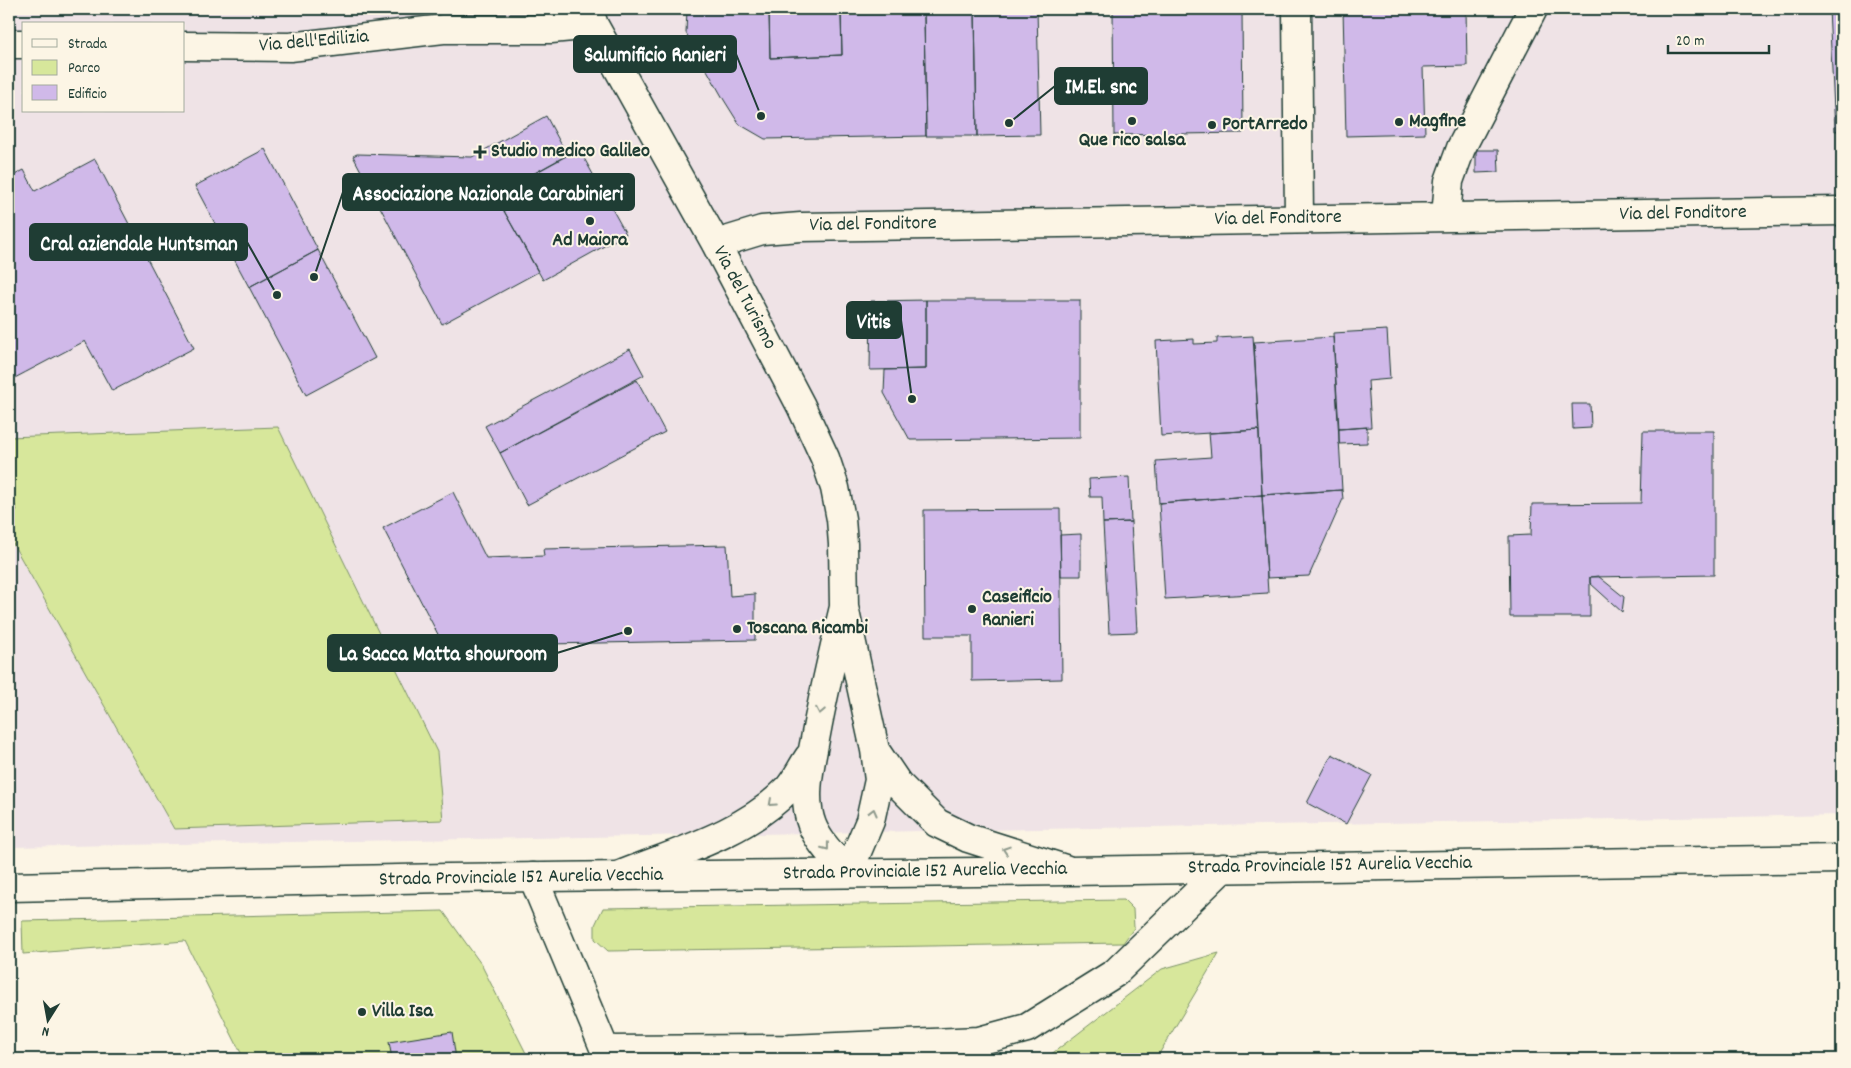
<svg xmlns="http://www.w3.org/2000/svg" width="1851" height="1068" font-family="Dekko,sans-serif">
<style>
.built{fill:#efe3e6;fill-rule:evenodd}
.green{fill:#d7e79b;stroke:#7b9268}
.building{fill:#d0b9e9;stroke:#1f3d34}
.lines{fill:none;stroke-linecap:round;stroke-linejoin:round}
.minor-casing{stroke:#1f3d34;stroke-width:31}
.major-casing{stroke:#1f3d34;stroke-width:31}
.minor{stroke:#fcf5e5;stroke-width:28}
.major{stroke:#fcf5e5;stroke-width:28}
.oneway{stroke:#8e998c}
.poi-dot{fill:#1f3d34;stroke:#fcf5e5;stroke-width:2}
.labels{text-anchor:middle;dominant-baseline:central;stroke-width:4;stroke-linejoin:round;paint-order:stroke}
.street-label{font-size:20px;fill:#1f3d34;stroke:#fcf5e5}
.poi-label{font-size:20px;font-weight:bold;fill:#1f3d34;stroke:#fcf5e5;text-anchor:start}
.leader{fill:none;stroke:#1f3d34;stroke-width:2}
.callout-dot{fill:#1f3d34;stroke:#fcf5e5;stroke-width:2}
.callout{fill:#1f3d34;stroke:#1f3d34;stroke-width:2}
.callout-label{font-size:21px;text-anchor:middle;font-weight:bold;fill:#fff}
</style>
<rect width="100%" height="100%" fill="#fcf5e5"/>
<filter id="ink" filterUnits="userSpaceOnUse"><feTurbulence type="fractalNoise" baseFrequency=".02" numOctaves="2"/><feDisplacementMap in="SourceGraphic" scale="10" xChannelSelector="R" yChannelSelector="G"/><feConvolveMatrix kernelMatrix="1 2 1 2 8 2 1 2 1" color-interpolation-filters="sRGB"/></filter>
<g filter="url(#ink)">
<path class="built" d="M 9,9 L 1842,9 L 1842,815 L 9,847 ZM 24,24 L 184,24 L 184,111 L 24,111 Z"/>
<path class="green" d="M 278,427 L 437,752 L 443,820 L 174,829 L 9,537 L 9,515 L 17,510 L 9,491 L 9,437 Z
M 1124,900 L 1133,909 L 1134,928 L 1123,943 L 608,951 L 595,939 L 595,925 L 603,908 Z
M 443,911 L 481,964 L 529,1059 L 244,1059 L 185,941 L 23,954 L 22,921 Z
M 1219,953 L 1156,1059 L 1045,1059 L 1162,969 Z"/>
<path class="building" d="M 687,9 L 769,9 L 770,58 L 842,55 L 841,15 L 924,13 L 926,136 L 765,139 L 739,124 L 724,100 L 686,33 Z
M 769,9 L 841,9 L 842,55 L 770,58 Z
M 888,9 L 975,9 L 977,136 L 926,136 L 924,13 L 888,14 Z
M 975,9 L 1037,9 L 1040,135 L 977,136 Z
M 1113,9 L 1242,9 L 1243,133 L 1114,135 Z
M 1343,9 L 1466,9 L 1467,66 L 1423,67 L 1425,134 L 1346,136 Z
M 1829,9 L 1842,9 L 1842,130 L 1835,131 Z
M 546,116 L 567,155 L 495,195 L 538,272 L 442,324 L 353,156 L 357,154 L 472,157 Z
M 265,149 L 318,250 L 249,287 L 195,186 Z
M 579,149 L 626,234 L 543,280 L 495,195 Z
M 1476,150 L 1498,150 L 1499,172 L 1476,173 Z
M 95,159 L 194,348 L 112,391 L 85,341 L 9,381 L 9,178 L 24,170 L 35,191 Z
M 318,250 L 375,358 L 306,395 L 249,287 Z
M 926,300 L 926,369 L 870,370 L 871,301 Z
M 926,300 L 1080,300 L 1080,438 L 910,440 L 884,393 L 885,370 L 926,369 Z
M 1387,330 L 1390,379 L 1368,381 L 1371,427 L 1339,429 L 1333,333 Z
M 1253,336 L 1259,430 L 1161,436 L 1156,341 L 1194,339 L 1194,344 L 1217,343 L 1217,338 Z
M 1333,337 L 1342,490 L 1262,495 L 1254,342 Z
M 630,349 L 644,375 L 500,453 L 485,426 Z
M 637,380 L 665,432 L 527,505 L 500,453 Z
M 1572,404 L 1590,404 L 1591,428 L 1573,429 Z
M 1367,427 L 1367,443 L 1339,444 L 1339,429 Z
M 1259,430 L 1262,495 L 1159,503 L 1156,461 L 1211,457 L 1209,433 Z
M 1643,431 L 1714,431 L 1714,575 L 1590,577 L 1590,617 L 1510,617 L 1509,536 L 1531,535 L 1532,504 L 1641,503 Z
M 1129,477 L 1131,522 L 1103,523 L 1102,497 L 1090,497 L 1089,479 Z
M 1342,490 L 1343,499 L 1309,576 L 1267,578 L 1262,495 Z
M 453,492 L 486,558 L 544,556 L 543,549 L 727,545 L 730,596 L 755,594 L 755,640 L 444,646 L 383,528 Z
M 1262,495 L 1268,593 L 1165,599 L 1159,503 Z
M 1060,509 L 1062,679 L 972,681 L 972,636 L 925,636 L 924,510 Z
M 1131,522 L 1137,632 L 1109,633 L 1103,523 Z
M 1081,534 L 1081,576 L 1061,576 L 1060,535 Z
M 1598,576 L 1624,597 L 1622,612 L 1590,583 L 1590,577 Z
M 1332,754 L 1372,775 L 1346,824 L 1307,803 Z
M 452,1032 L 456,1059 L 392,1059 L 389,1042 Z"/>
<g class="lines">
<g class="minor-casing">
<path id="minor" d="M 585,9 L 716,244 L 801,406 L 825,458 L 835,488 L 841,519 L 843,544 L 844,607 L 875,750 L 879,780 L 870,821 L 848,873 C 836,859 819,843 812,825 C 801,797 811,762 816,734 C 824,691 834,649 844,607
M 1297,9 L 1299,219
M 9,44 L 24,44
M 184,46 L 290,47 L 443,29 L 551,29 L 572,27 L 593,22
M 1446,217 L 1449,181 L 1461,148 L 1533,9
M 716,244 L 762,230 L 801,227 L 1842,211
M 877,753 L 898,784 L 937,823 L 968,838 L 1065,869
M 618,876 C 675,853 745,834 788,789 C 796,780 802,767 809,757
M 533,877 L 605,1050 L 789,1049 L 979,1041 L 1027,1028 L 1115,973 L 1223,868"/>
</g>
<g class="major-casing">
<path id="major" d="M 9,887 L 448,878 L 1069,871 L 1842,859"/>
</g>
<use href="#minor" class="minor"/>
<use href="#major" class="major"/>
</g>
<defs><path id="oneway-chevron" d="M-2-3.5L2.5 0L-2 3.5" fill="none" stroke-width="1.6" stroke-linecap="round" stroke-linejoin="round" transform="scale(1.25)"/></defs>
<g class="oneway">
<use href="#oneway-chevron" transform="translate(820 711) rotate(101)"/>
<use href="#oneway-chevron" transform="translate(772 803) rotate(138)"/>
<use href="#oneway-chevron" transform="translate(873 812) rotate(-76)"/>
<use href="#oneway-chevron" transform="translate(826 847) rotate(52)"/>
<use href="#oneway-chevron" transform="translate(1006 850) rotate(-162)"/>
</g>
</g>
<g class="poi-dot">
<circle cx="1132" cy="121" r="5"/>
<circle cx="1399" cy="122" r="5"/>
<circle cx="1212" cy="125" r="5"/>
<path d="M477.5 144.5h5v5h5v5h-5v5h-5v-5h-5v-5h5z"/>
<circle cx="590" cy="221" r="5"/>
<circle cx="972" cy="609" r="5"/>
<circle cx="737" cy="629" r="5"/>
<circle cx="362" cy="1012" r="5"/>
</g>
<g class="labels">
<g class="street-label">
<text transform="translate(314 42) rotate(-5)">Via dell'Edilizia</text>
<text transform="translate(1683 214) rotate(-1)">Via del Fonditore</text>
<text transform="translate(1278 219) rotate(-1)">Via del Fonditore</text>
<text transform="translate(873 225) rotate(-1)">Via del Fonditore</text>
<text transform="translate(744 298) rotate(62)">Via del Turismo</text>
<text transform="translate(1330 866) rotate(-1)">Strada Provinciale 152 Aurelia Vecchia</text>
<text transform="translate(925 872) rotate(-1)">Strada Provinciale 152 Aurelia Vecchia</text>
<text transform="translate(521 878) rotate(-1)">Strada Provinciale 152 Aurelia Vecchia</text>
</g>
<g class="poi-label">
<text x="1409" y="122">Magfine</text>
<text x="1222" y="125">PortArredo</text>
<text x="1132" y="141" text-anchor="middle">Que rico salsa</text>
<text x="491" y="152">Studio medico Galileo</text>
<text x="590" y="241" text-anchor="middle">Ad Maiora</text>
<text x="982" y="598">Caseificio<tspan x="982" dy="23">Ranieri</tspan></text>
<text x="747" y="629">Toscana Ricambi</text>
<text x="372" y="1012">Villa Isa</text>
</g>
</g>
<path class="leader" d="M761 116L736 54M1009 123L1055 86M314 277L343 192M277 295L247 242M912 399L901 320M628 631L557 653"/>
<g class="callout-dot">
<circle cx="761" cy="116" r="5"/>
<circle cx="1009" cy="123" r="5"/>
<circle cx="314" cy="277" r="5"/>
<circle cx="277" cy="295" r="5"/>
<circle cx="912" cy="399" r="5"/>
<circle cx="628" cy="631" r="5"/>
</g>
<g class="callout">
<rect x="574" y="36" width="162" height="36" rx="5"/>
<rect x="1055" y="68" width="92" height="36" rx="5"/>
<rect x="343" y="174" width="291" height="36" rx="5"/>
<rect x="30" y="224" width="217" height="36" rx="5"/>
<rect x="847" y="302" width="54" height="36" rx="5"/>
<rect x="328" y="635" width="229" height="36" rx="5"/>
</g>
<g class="callout-label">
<text x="655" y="61">Salumificio Ranieri</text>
<text x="1101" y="93">IM.El. snc</text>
<text x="488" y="200">Associazione Nazionale Carabinieri</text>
<text x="139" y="250">Cral aziendale Huntsman</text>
<text x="874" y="328">Vitis</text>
<text x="443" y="660">La Sacca Matta showroom</text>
</g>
<rect width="1851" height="1068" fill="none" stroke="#fcf5e5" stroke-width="30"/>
<rect x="15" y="15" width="1821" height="1038" fill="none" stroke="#1f3d34" stroke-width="2" filter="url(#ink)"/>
<rect x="22" y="22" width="162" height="90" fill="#fcf5e5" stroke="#a4ab9e"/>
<rect x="32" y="39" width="25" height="8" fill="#fcf5e5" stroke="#a4ab9e"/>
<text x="68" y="48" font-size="15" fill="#1f3d34">Strada</text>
<rect x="32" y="60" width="25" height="15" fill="#d7e79b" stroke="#a4ab9e"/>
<text x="68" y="72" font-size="15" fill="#1f3d34">Parco</text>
<rect x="32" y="85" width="25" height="15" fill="#d0b9e9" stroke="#a4ab9e"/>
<text x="68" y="98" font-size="15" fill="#1f3d34">Edificio</text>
<g transform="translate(48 1020) rotate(191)" stroke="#fcf5e5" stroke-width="4" paint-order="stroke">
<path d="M0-4L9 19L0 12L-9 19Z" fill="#1f3d34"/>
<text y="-8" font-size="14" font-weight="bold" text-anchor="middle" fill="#1f3d34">N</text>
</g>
<path d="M1668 45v8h101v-8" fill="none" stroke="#1f3d34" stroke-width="2.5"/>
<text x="1676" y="45" font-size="15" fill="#1f3d34" stroke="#fcf5e5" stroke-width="4" paint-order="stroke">20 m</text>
</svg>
